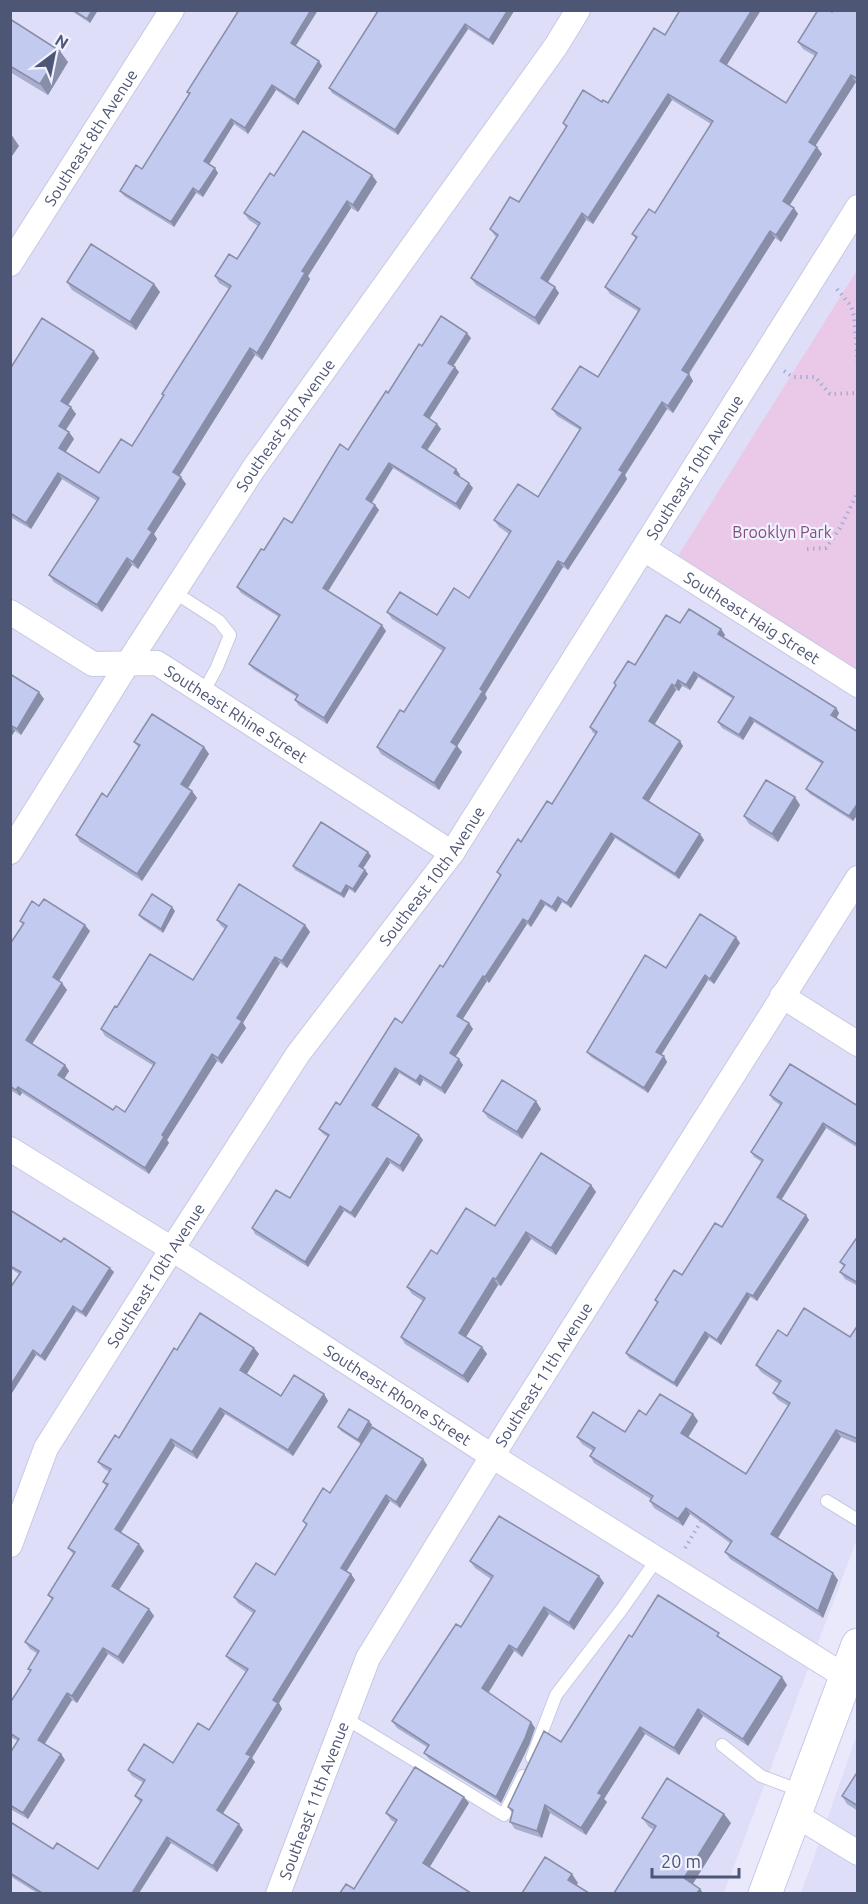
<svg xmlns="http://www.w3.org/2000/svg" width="868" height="1904" font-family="Ubuntu,sans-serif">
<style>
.residential{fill:#dedef8}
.green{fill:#e9c8e8}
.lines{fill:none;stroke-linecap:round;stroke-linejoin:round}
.service-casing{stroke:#c6c9e3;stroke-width:14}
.minor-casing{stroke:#c6c9e3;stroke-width:26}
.secondary-casing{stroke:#c5c8e7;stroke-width:35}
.path{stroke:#a5add5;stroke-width:4;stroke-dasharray:1.5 4.5;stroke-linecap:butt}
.service{stroke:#fff;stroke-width:12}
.minor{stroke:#fff;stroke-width:24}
.secondary{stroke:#fff;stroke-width:33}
.wall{fill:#a7aece}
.shaded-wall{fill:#888da8}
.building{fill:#c2caf0;stroke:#888da8;stroke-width:1.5}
.labels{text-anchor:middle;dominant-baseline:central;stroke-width:4.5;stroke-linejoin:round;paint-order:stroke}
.street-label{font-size:16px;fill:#4d5675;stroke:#f0f0fe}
.park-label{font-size:16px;fill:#864c7e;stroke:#f0f0fe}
</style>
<rect width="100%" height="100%" fill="#eae9fc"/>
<path class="residential" d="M 11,11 L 857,11 L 857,270 L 679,555 L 858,671 L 857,1539 L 724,1893 L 11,1894 Z
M 857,1734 L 857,1893 L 800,1894 L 810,1868 Z"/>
<path class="green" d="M 857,270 L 857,671 L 678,556 Z"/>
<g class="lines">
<g class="service-casing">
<path id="service" d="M 174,592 L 219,621 L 230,635 L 217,667 L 203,693
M 827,1501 L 858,1520
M 345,1718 L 504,1815 L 523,1776
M 722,1745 L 761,1776 L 801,1791
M 532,1758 L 556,1695 L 622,1609 L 657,1559"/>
</g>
<g class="minor-casing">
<g id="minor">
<path id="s1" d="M 10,264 L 172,10"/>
<path id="s2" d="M 644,549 L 858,685"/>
<path id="s3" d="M 10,612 L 93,664 L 157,663 L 452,853"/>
<path id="s4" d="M 10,852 L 128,663 L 254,468 L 556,46 L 578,10"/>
<path d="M 782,996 L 858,1044"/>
<path id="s5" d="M 10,1149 L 172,1249 L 492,1456 L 846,1677"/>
<path id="s6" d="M 10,1545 L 46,1448 L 172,1249 L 298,1054 L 452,853 L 858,207"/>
<path d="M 794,1814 L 858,1853"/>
<path id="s7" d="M 278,1894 L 368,1658 L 512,1424 L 858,878"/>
</g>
</g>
<g class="secondary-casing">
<path id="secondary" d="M 765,1894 L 858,1645"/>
</g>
<path class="path" d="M 837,289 L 851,306 L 854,316 L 858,366
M 784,371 L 793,377 L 815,377 L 830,394 L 858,393
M 807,549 L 826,548 L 840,528 L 858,492
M 685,1548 L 703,1518"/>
<use href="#service" class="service"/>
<use href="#minor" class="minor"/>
<use href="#secondary" class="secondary"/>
</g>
<path class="wall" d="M 70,10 L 98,10 L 90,23 Z
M 318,10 L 296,46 L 322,66 L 298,105 L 276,90 L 248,134 L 234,124 L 209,164 L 218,173 L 203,197 L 196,193 L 174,227 L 124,196 L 120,191 L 142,169 L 189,95 L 187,92 Z
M 372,10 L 514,10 L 514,11 L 493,45 L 468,29 L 398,135 L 332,93 L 329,88 L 377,13 Z
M 680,10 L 761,10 L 726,65 L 786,103 L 815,56 L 803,49 L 798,42 L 832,12 L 858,10 L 858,83 L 856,82 L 815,146 L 822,154 L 789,205 L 794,208 L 798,214 L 781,242 L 775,238 L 689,374 L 693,381 L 673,413 L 667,409 L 625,475 L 627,479 L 568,570 L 563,567 L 485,694 L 487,698 L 457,746 L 462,752 L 439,790 L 381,754 L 377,747 L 404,712 L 443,651 L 392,619 L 387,612 L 437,615 L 469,598 L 509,534 L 499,527 L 494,520 L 538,497 L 580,430 L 557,416 L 552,409 L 598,377 L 639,312 L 610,294 L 605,287 L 636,239 L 632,234 L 655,213 L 711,124 L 672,100 L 593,224 L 586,220 L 548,282 L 559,293 L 539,325 L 476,285 L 471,278 L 497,237 L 495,236 L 490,229 L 519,202 L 566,128 L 563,123 L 602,102 L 608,103 L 665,35 Z
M 10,19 L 68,62 L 48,95 L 10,72 Z
M 274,176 L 377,182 L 358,212 L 351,208 L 308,276 L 310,279 L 262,360 L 255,355 L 179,476 L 186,484 L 154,534 L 157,539 L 138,569 L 132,565 L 102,612 L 54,582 L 49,575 L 97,501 L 62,479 L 31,529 L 10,517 L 10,369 L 99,358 L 68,405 L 76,414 L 65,430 L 69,432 L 74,439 L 66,452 L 99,473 L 132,446 L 163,396 L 162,394 L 229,289 L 219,283 L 215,276 L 237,259 L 258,226 L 249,220 L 244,213 Z
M 67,282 L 154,284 L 160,292 L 136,330 L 72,290 Z
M 471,338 L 453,366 L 459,372 L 429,419 L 437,424 L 441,429 L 427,451 L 456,469 L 460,475 L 459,476 L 473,488 L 460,510 L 393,468 L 372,503 L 375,505 L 379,510 L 328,591 L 386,631 L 327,724 L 299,706 L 295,700 L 297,697 L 253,669 L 249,664 L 279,617 L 241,593 L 237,587 L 264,550 L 292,523 L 348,450 L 388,393 L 422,346 Z
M 680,623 L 721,629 L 725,635 L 723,637 L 836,708 L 839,713 L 836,719 L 858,732 L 858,814 L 853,821 L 810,794 L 806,789 L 822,764 L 754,722 L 743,740 L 722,728 L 718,722 L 733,699 L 698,677 L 690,690 L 682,686 L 679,691 L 676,690 L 654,724 L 683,746 L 648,802 L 700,834 L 704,840 L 679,879 L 615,838 L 571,908 L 562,902 L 556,912 L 545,905 L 531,927 L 527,924 L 489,983 L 487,981 L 462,1019 L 473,1029 L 455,1057 L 463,1065 L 445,1094 L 423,1080 L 420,1086 L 399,1073 L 377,1108 L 419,1135 L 423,1140 L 403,1172 L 390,1163 L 355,1218 L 344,1211 L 308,1267 L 255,1234 L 252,1228 L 290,1198 L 328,1137 L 323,1134 L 319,1129 L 340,1105 L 402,1023 L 443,967 L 500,876 L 497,872 L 521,842 L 552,804 L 596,734 L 593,733 L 590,727 L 616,685 L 614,683 Z
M 10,674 L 44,699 L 21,735 L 15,731 L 10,738 Z
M 134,742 L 204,747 L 209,754 L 188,788 L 192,791 L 197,798 L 142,881 L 80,842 L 76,835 L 107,797 L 139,748 Z
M 800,805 L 778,842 L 749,824 L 744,816 Z
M 368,852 L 371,856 L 363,868 L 368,874 L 355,893 L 349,889 L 344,898 L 295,870 L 293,866 Z
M 39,906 L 90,931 L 59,981 L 67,990 L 32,1044 L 65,1065 L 69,1071 L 64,1079 L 113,1110 L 125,1112 L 154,1066 L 105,1036 L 101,1029 L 117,1007 L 193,980 L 225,929 L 221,926 L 217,920 L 305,925 L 310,932 L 287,968 L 280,963 L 243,1023 L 246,1028 L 222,1064 L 217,1061 L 167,1140 L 169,1143 L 149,1174 L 22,1093 L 20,1096 L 10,1090 L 10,944 L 23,925 L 20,921 Z
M 175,911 L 163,933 L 142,919 L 139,915 Z
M 740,943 L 714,984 L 708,980 L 661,1055 L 667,1062 L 648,1093 L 591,1057 L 587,1052 L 666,968 Z
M 770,1095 L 858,1106 L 858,1148 L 826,1128 L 781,1200 L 809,1220 L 757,1301 L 750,1297 L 721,1345 L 709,1337 L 677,1387 L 629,1358 L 626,1353 L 657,1303 L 655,1300 L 682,1275 L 722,1227 L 762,1162 L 754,1157 L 751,1152 L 780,1105 L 773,1100 Z
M 541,1109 L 522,1139 L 488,1118 L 483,1111 Z
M 591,1185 L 596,1192 L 556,1255 L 531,1239 L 501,1286 L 498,1285 L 466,1337 L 482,1347 L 487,1354 L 468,1383 L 405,1344 L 401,1337 L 423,1301 L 412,1294 L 407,1287 L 437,1254 L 495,1226 Z
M 10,1210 L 61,1242 L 114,1272 L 86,1317 L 76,1311 L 45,1361 L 36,1355 L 10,1396 L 10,1288 L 19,1274 L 10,1268 Z
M 858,1236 L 858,1286 L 845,1279 L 840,1272 L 844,1267 L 840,1262 Z
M 858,1325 L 858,1444 L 841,1437 L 777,1538 L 838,1580 L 823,1618 L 730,1559 L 725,1552 L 730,1543 L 690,1514 L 683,1526 L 654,1508 L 650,1501 L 651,1499 L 594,1463 L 590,1456 L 593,1451 L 582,1444 L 577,1437 L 625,1432 L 646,1415 L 698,1421 L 688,1438 L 746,1474 L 788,1406 L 778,1400 L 773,1393 L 779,1384 L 761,1372 L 756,1365 L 787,1336 L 850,1337 Z
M 254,1348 L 259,1354 L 246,1374 L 281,1396 L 324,1394 L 328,1401 L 293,1456 L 225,1414 L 197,1459 L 175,1446 L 121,1533 L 144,1551 L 118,1590 L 149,1609 L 154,1616 L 123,1664 L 108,1654 L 77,1703 L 72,1700 L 45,1744 L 61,1754 L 65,1760 L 28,1819 L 10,1809 L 10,1753 L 18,1741 L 10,1737 L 10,1703 L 30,1671 L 28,1669 L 38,1654 L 30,1649 L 25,1642 L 52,1600 L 48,1595 L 74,1555 L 68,1548 L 106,1486 L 103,1482 L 109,1472 L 103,1468 L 98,1462 L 119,1438 L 177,1350 Z
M 369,1421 L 372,1425 L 361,1444 L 341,1431 L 338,1427 Z
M 423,1459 L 427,1465 L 400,1508 L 390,1501 L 346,1572 L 351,1574 L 355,1580 L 279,1703 L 282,1709 L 252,1758 L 255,1762 L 223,1814 L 243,1830 L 217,1872 L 171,1843 L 139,1893 L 37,1893 L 10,1876 L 10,1825 L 53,1849 L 98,1869 L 140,1802 L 135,1796 L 144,1783 L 132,1776 L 128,1770 L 173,1763 L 209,1730 L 246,1672 L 230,1661 L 226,1656 L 253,1613 L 238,1603 L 234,1597 L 275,1575 L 306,1525 L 303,1521 L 330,1493 Z
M 470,1561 L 599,1576 L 604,1583 L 574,1630 L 549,1614 L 522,1657 L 514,1651 L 488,1693 L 531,1722 L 535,1728 L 529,1745 L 501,1803 L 429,1759 L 424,1753 L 427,1747 L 397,1728 L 392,1721 L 461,1627 L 491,1579 L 475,1568 Z
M 632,1637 L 724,1640 L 787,1685 L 748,1746 L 703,1716 L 679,1755 L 645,1734 L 604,1799 L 607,1802 L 586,1835 L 550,1813 L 542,1838 L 515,1829 L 510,1822 L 512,1813 L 508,1807 L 561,1742 Z
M 858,1771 L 858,1811 L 847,1804 L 842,1796 Z
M 469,1803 L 429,1867 L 354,1889 L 396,1823 L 391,1820 L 386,1813 Z
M 642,1818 L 731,1823 L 693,1884 L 700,1889 L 703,1893 L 614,1893 L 654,1830 L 649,1827 Z"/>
<path class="shaded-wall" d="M 92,10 L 98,10 L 90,23 L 87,19 Z
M 311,10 L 318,10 L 294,48 L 291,43 Z
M 508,10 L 514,11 L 493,45 L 489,40 Z
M 752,10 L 761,10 L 725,68 L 720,61 Z
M 465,24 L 468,29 L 398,135 L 395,130 Z
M 60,51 L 68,62 L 48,95 L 40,84 Z
M 319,61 L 322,66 L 298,105 L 295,100 Z
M 851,75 L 856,82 L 814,148 L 809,142 Z
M 272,85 L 276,90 L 248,134 L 245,128 Z
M 668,94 L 672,100 L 593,224 L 588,218 Z
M 231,119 L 234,124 L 208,166 L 204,161 Z
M 11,134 L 19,146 L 10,159 Z
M 817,147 L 822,154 L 788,208 L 783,201 Z
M 215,168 L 218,173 L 203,197 L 199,192 Z
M 372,175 L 377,182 L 358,212 L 353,205 Z
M 193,188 L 196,193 L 174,227 L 171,222 Z
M 347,201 L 351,208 L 308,276 L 310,279 L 262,360 L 257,353 L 302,271 Z
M 794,208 L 798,214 L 781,242 L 776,235 Z
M 582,213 L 586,220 L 546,285 L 541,278 Z
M 770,231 L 775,238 L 687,376 L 682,370 Z
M 154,284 L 160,292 L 136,330 L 130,322 Z
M 555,287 L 559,293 L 539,325 L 535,318 Z
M 467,333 L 471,338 L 452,368 L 448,363 Z
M 250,348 L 255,355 L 178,478 L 173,472 Z
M 94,351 L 99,358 L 66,408 L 61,401 Z
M 455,367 L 459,372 L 428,421 L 424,415 Z
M 689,374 L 693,381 L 673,413 L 668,406 Z
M 662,402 L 667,409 L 625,475 L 627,479 L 568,570 L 564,564 L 619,470 Z
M 71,407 L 76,414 L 64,433 L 59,426 Z
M 437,424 L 441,429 L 425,453 L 422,447 Z
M 69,432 L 74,439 L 64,454 L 59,448 Z
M 389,463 L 393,468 L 370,505 L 366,499 Z
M 456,469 L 460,475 L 457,479 L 454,473 Z
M 58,473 L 62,479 L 31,529 L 26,523 Z
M 181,477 L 186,484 L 154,534 L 157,539 L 138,569 L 133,562 L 148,529 Z
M 469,483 L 473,488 L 460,510 L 456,504 Z
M 375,505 L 379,510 L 327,593 L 323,588 Z
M 127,558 L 132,565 L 102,612 L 97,605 Z
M 558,561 L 563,567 L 485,694 L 487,698 L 456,748 L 451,742 L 480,689 Z
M 382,625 L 386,631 L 327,724 L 324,718 Z
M 721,629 L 725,635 L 722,640 L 718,634 Z
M 694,672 L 698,677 L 690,690 L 686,685 Z
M 678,680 L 682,686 L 679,691 L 675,686 Z
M 672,684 L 676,690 L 653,727 L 649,721 Z
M 39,692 L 44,699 L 21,735 L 17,729 Z
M 836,708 L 839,713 L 835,721 L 831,715 Z
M 750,717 L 754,722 L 743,740 L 739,735 Z
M 10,725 L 15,731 L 10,738 Z
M 680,741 L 683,746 L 647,804 L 643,798 Z
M 457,746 L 462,752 L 439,790 L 434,783 Z
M 204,747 L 209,754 L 186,791 L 181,784 Z
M 192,791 L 197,798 L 142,881 L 137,874 Z
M 795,797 L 800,805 L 778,842 L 772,834 Z
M 858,803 L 858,814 L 853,821 L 849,816 Z
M 611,833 L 615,838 L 571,908 L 567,903 Z
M 700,834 L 704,840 L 679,879 L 675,874 Z
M 368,852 L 371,856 L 362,870 L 359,866 Z
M 365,870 L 368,874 L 355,893 L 353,889 Z
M 346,885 L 349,889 L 344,898 L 341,894 Z
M 558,897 L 562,902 L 556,912 L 552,907 Z
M 541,900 L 545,905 L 531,927 L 528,922 Z
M 172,907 L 175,911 L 163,933 L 161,929 Z
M 523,919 L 527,924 L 489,983 L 485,977 Z
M 85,925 L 90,931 L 57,984 L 53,977 Z
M 305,925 L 310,932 L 287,968 L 282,961 Z
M 736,937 L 740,943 L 714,984 L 710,979 Z
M 275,957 L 280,963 L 243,1023 L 246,1028 L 222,1064 L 218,1058 L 237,1018 Z
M 705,975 L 708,980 L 660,1057 L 656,1052 Z
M 483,976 L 487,981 L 461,1022 L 457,1016 Z
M 62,983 L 67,990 L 30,1047 L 26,1040 Z
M 469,1023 L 473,1029 L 454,1059 L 450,1053 Z
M 212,1054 L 217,1061 L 167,1140 L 169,1143 L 149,1174 L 145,1168 L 162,1135 Z
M 664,1056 L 667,1062 L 648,1093 L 644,1088 Z
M 459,1059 L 463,1065 L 445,1094 L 441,1088 Z
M 65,1065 L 69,1071 L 62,1082 L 58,1075 Z
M 395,1068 L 399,1073 L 376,1110 L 372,1105 Z
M 420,1075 L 423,1080 L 420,1086 L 416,1081 Z
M 18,1087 L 22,1093 L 20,1096 L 16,1090 Z
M 536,1101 L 541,1109 L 522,1139 L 517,1132 Z
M 823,1123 L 826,1128 L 780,1202 L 777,1197 Z
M 419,1135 L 423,1140 L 403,1172 L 400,1166 Z
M 387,1158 L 390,1163 L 355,1218 L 351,1213 Z
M 591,1185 L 596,1192 L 556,1255 L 551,1248 Z
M 340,1206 L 344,1211 L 308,1267 L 305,1262 Z
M 806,1215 L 809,1220 L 757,1301 L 753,1296 Z
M 526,1232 L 531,1239 L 501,1286 L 496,1279 Z
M 110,1268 L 114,1272 L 86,1317 L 82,1312 Z
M 493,1278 L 498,1285 L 464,1340 L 459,1333 Z
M 747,1293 L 750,1297 L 721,1345 L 717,1340 Z
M 73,1306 L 76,1311 L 45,1361 L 41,1356 Z
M 705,1332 L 709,1337 L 677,1387 L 674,1383 Z
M 482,1347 L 487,1354 L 468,1383 L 463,1376 Z
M 254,1348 L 259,1354 L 245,1377 L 240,1370 Z
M 33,1350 L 36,1355 L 10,1396 L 10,1386 Z
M 324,1394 L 328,1401 L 293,1456 L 288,1450 Z
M 220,1408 L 225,1414 L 197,1459 L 192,1452 Z
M 693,1414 L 698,1421 L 686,1440 L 681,1433 Z
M 369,1421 L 372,1425 L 361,1444 L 358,1440 Z
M 836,1430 L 841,1437 L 776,1541 L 771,1534 Z
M 171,1439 L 175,1446 L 119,1535 L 115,1529 Z
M 423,1459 L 427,1465 L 400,1508 L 396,1502 Z
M 386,1495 L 390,1501 L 345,1574 L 341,1568 Z
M 686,1508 L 690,1514 L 683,1526 L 678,1519 Z
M 139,1544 L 144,1551 L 117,1593 L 112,1586 Z
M 833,1573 L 838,1580 L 823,1618 L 818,1611 Z
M 351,1574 L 355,1580 L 279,1703 L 282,1709 L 252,1758 L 255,1762 L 221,1816 L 217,1810 L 273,1700 Z
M 599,1576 L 604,1583 L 574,1630 L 569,1623 Z
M 544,1607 L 549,1614 L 522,1657 L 517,1650 Z
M 149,1609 L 154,1616 L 123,1664 L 118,1657 Z
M 509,1645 L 514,1651 L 487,1695 L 482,1688 Z
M 103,1648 L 108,1654 L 77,1703 L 72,1696 Z
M 782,1677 L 787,1685 L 748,1746 L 743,1739 Z
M 67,1693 L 72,1700 L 43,1746 L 38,1740 Z
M 698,1709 L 703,1716 L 679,1755 L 674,1748 Z
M 531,1722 L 535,1728 L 529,1745 L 501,1803 L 496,1797 Z
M 640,1727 L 645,1734 L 604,1799 L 607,1802 L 586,1835 L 581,1828 L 598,1793 Z
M 61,1754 L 65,1760 L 28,1819 L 23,1813 Z
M 464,1797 L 469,1803 L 428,1870 L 423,1863 Z
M 545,1805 L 550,1813 L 542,1838 L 537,1831 Z
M 724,1814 L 731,1823 L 690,1888 L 684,1878 Z
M 239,1824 L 243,1830 L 217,1872 L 213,1866 Z
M 167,1837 L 171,1843 L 139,1893 L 132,1893 Z
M 572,1874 L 578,1883 L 574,1889 L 568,1880 Z
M 700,1889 L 703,1893 L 697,1893 Z"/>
<path class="building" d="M 73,10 L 92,10 L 87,19 Z
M 239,10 L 311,10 L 291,43 L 319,61 L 295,100 L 272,85 L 245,128 L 231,119 L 204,161 L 215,168 L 199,192 L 193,188 L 171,222 L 120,191 L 136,165 L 142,169 L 190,93 L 187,92 Z
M 377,10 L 508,10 L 489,40 L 465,24 L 395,130 L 329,88 L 378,11 Z
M 680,10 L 752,10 L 720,61 L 786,103 L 817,53 L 798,42 L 818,10 L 830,10 L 832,12 L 833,10 L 858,10 L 858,79 L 851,75 L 809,142 L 817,147 L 783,201 L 794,208 L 776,235 L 770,231 L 682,370 L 689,374 L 668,406 L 662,402 L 619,470 L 623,472 L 564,564 L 558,561 L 480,689 L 483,691 L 451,742 L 457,746 L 434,783 L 377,747 L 400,710 L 404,712 L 445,648 L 387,612 L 400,592 L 437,615 L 454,588 L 469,598 L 511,531 L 494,520 L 518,484 L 538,497 L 581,428 L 552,409 L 580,366 L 598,377 L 640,309 L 605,287 L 637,237 L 632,234 L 649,209 L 655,213 L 713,121 L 668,94 L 588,218 L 582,213 L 541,278 L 555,287 L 535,318 L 471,278 L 498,235 L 490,229 L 510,197 L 519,202 L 567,126 L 563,123 L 583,90 L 602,102 L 603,100 L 608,103 L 654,28 L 665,35 Z
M 10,19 L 60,51 L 40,84 L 10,66 Z
M 303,131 L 372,175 L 353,205 L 347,201 L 302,271 L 305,273 L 257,353 L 250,348 L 173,472 L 181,477 L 148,529 L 152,532 L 133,562 L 127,558 L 97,605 L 49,575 L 99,498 L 58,473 L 26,523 L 10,513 L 10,369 L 42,318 L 94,351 L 61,401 L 71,407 L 59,426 L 69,432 L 59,448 L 99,473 L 121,439 L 132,446 L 164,395 L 162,394 L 231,286 L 215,276 L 229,254 L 237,259 L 260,223 L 244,213 L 270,173 L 274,176 Z
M 91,244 L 154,284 L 130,322 L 67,282 Z
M 441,316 L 467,333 L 448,363 L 455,367 L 424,415 L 437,424 L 422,447 L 456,469 L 454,473 L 469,483 L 456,504 L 389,463 L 366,499 L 375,505 L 323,588 L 382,625 L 324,718 L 295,700 L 298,695 L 249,664 L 280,615 L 237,587 L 261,549 L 264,550 L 284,518 L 292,523 L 340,444 L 348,450 L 386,391 L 388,393 L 419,344 L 422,346 Z
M 689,609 L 721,629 L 718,634 L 836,708 L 831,715 L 858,732 L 858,803 L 849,816 L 806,789 L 823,762 L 750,717 L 739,735 L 718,722 L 734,697 L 694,672 L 686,685 L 678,680 L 675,686 L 672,684 L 649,721 L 680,741 L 643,798 L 700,834 L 675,874 L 611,833 L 567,903 L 558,897 L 552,907 L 541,900 L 528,922 L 523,919 L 485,977 L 483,976 L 457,1016 L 469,1023 L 450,1053 L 459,1059 L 441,1088 L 420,1075 L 416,1081 L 395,1068 L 372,1105 L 419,1135 L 400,1166 L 387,1158 L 351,1213 L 340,1206 L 305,1262 L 252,1228 L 276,1190 L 290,1198 L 329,1135 L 319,1129 L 336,1102 L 340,1105 L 395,1018 L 402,1023 L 440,965 L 443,967 L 501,875 L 497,872 L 518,839 L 521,842 L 547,801 L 552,804 L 597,732 L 590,727 L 616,685 L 614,683 L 628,661 L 635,665 L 666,615 L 680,623 Z
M 10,674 L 39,692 L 17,729 L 10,725 Z
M 152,714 L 204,747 L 181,784 L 192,791 L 137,874 L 76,835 L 102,793 L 107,797 L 140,745 L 134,742 Z
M 766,780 L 795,797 L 772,834 L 744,816 Z
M 321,822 L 368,852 L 359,866 L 365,870 L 353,889 L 346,885 L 341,894 L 293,866 Z
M 239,884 L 305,925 L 282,961 L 275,957 L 237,1018 L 242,1021 L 218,1058 L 212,1054 L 162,1135 L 164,1137 L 145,1168 L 18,1087 L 16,1090 L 10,1086 L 10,944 L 24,923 L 20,921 L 32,901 L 39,906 L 44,899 L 85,925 L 53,977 L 62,983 L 26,1040 L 65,1065 L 58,1075 L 113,1110 L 116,1106 L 125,1112 L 155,1063 L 101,1029 L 115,1006 L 117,1007 L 150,954 L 193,980 L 227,926 L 217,920 Z
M 152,894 L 172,907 L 161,929 L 139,915 Z
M 700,914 L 736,937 L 710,979 L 705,975 L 656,1052 L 664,1056 L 644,1088 L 587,1052 L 645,955 L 666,968 Z
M 790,1064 L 858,1106 L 858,1145 L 823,1123 L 777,1197 L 806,1215 L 753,1296 L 747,1293 L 717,1340 L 705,1332 L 674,1383 L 626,1353 L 658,1302 L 655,1300 L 674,1270 L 682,1275 L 715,1223 L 722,1227 L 763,1160 L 751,1152 L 782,1103 L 770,1095 Z
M 502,1080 L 536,1101 L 517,1132 L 483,1111 Z
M 541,1153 L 591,1185 L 551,1248 L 526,1232 L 496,1279 L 493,1278 L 459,1333 L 482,1347 L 463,1376 L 401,1337 L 425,1298 L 407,1287 L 431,1250 L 437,1254 L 466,1208 L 495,1226 Z
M 10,1210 L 61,1242 L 64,1238 L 110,1268 L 82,1312 L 73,1306 L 41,1356 L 33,1350 L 10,1386 L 10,1288 L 21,1272 L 10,1266 Z
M 858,1236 L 858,1283 L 840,1272 L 845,1265 L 840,1262 Z
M 804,1308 L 850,1337 L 858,1325 L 858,1439 L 836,1430 L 771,1534 L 833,1573 L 818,1611 L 725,1552 L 732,1541 L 686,1508 L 678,1519 L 650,1501 L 653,1496 L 590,1456 L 595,1448 L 577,1437 L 593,1412 L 625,1432 L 639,1410 L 646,1415 L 660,1394 L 693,1414 L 681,1433 L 746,1474 L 790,1403 L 773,1393 L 781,1381 L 756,1365 L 778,1330 L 787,1336 Z
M 200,1313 L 254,1348 L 240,1370 L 281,1396 L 294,1375 L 324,1394 L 288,1450 L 220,1408 L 192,1452 L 171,1439 L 115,1529 L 139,1544 L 112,1586 L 149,1609 L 118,1657 L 103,1648 L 72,1696 L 67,1693 L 38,1740 L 61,1754 L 23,1813 L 10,1805 L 10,1753 L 19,1739 L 10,1733 L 10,1703 L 31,1670 L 28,1669 L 39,1651 L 25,1642 L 53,1598 L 48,1595 L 75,1552 L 68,1548 L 108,1484 L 103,1482 L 111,1469 L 98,1462 L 115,1435 L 119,1438 L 174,1348 L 177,1350 Z
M 349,1409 L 369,1421 L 358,1440 L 338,1427 Z
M 372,1427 L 423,1459 L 396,1502 L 386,1495 L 341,1568 L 351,1574 L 273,1700 L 278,1703 L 246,1754 L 251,1756 L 217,1810 L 239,1824 L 213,1866 L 167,1837 L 132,1893 L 134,1893 L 42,1893 L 10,1873 L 10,1825 L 12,1823 L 53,1849 L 57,1843 L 98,1869 L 142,1800 L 135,1796 L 145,1780 L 128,1770 L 144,1744 L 173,1763 L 198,1723 L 209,1730 L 248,1669 L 226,1656 L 255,1611 L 234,1597 L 256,1563 L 275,1575 L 307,1524 L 303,1521 L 323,1488 L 330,1493 Z
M 499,1516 L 599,1576 L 569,1623 L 544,1607 L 517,1650 L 509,1645 L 482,1688 L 531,1722 L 525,1738 L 496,1797 L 424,1753 L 429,1745 L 392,1721 L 456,1624 L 461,1627 L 493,1576 L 470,1561 Z
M 658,1595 L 719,1633 L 717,1636 L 782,1677 L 743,1739 L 698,1709 L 674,1748 L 640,1727 L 598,1793 L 602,1795 L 581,1828 L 545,1805 L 537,1831 L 510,1822 L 513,1810 L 508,1807 L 544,1731 L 561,1742 L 629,1635 L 632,1637 Z
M 415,1767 L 464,1797 L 423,1863 L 471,1893 L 340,1893 L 346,1884 L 354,1889 L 397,1820 L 386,1813 Z
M 858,1771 L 858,1806 L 842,1796 Z
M 667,1778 L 724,1814 L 684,1878 L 700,1889 L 697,1893 L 614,1893 L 656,1826 L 642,1818 Z
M 545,1857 L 572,1874 L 568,1880 L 589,1893 L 522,1893 Z"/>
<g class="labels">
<g class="street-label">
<text stroke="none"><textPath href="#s1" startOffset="150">Southeast 8th Avenue</textPath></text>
<text stroke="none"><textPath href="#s4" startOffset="508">Southeast 9th Avenue</textPath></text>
<text stroke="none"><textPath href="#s6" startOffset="1280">Southeast 10th Avenue</textPath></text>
<text stroke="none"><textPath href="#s2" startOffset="128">Southeast Haig Street</textPath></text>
<text stroke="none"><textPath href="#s3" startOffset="256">Southeast Rhine Street</textPath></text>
<text stroke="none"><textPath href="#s6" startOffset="794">Southeast 10th Avenue</textPath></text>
<text stroke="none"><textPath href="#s6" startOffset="308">Southeast 10th Avenue</textPath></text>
<text stroke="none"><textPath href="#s7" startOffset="586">Southeast 11th Avenue</textPath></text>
<text stroke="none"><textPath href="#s5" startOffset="459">Southeast Rhone Street</textPath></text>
<text stroke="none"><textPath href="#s7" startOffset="100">Southeast 11th Avenue</textPath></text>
</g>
<g class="park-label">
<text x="782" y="532">Brooklyn Park</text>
</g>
</g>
<rect width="868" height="1904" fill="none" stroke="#4d5675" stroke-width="24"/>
<g transform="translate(54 54) rotate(32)" stroke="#f0f0fe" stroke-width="4.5" paint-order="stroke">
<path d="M0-4.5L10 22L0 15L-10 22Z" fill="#4d5675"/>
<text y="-9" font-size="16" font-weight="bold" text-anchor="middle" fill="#4d5675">N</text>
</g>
<path d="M652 1868v9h87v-9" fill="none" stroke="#4d5675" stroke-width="3"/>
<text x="661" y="1868" font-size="18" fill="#4d5675" stroke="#f0f0fe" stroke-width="4.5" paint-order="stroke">20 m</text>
</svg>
